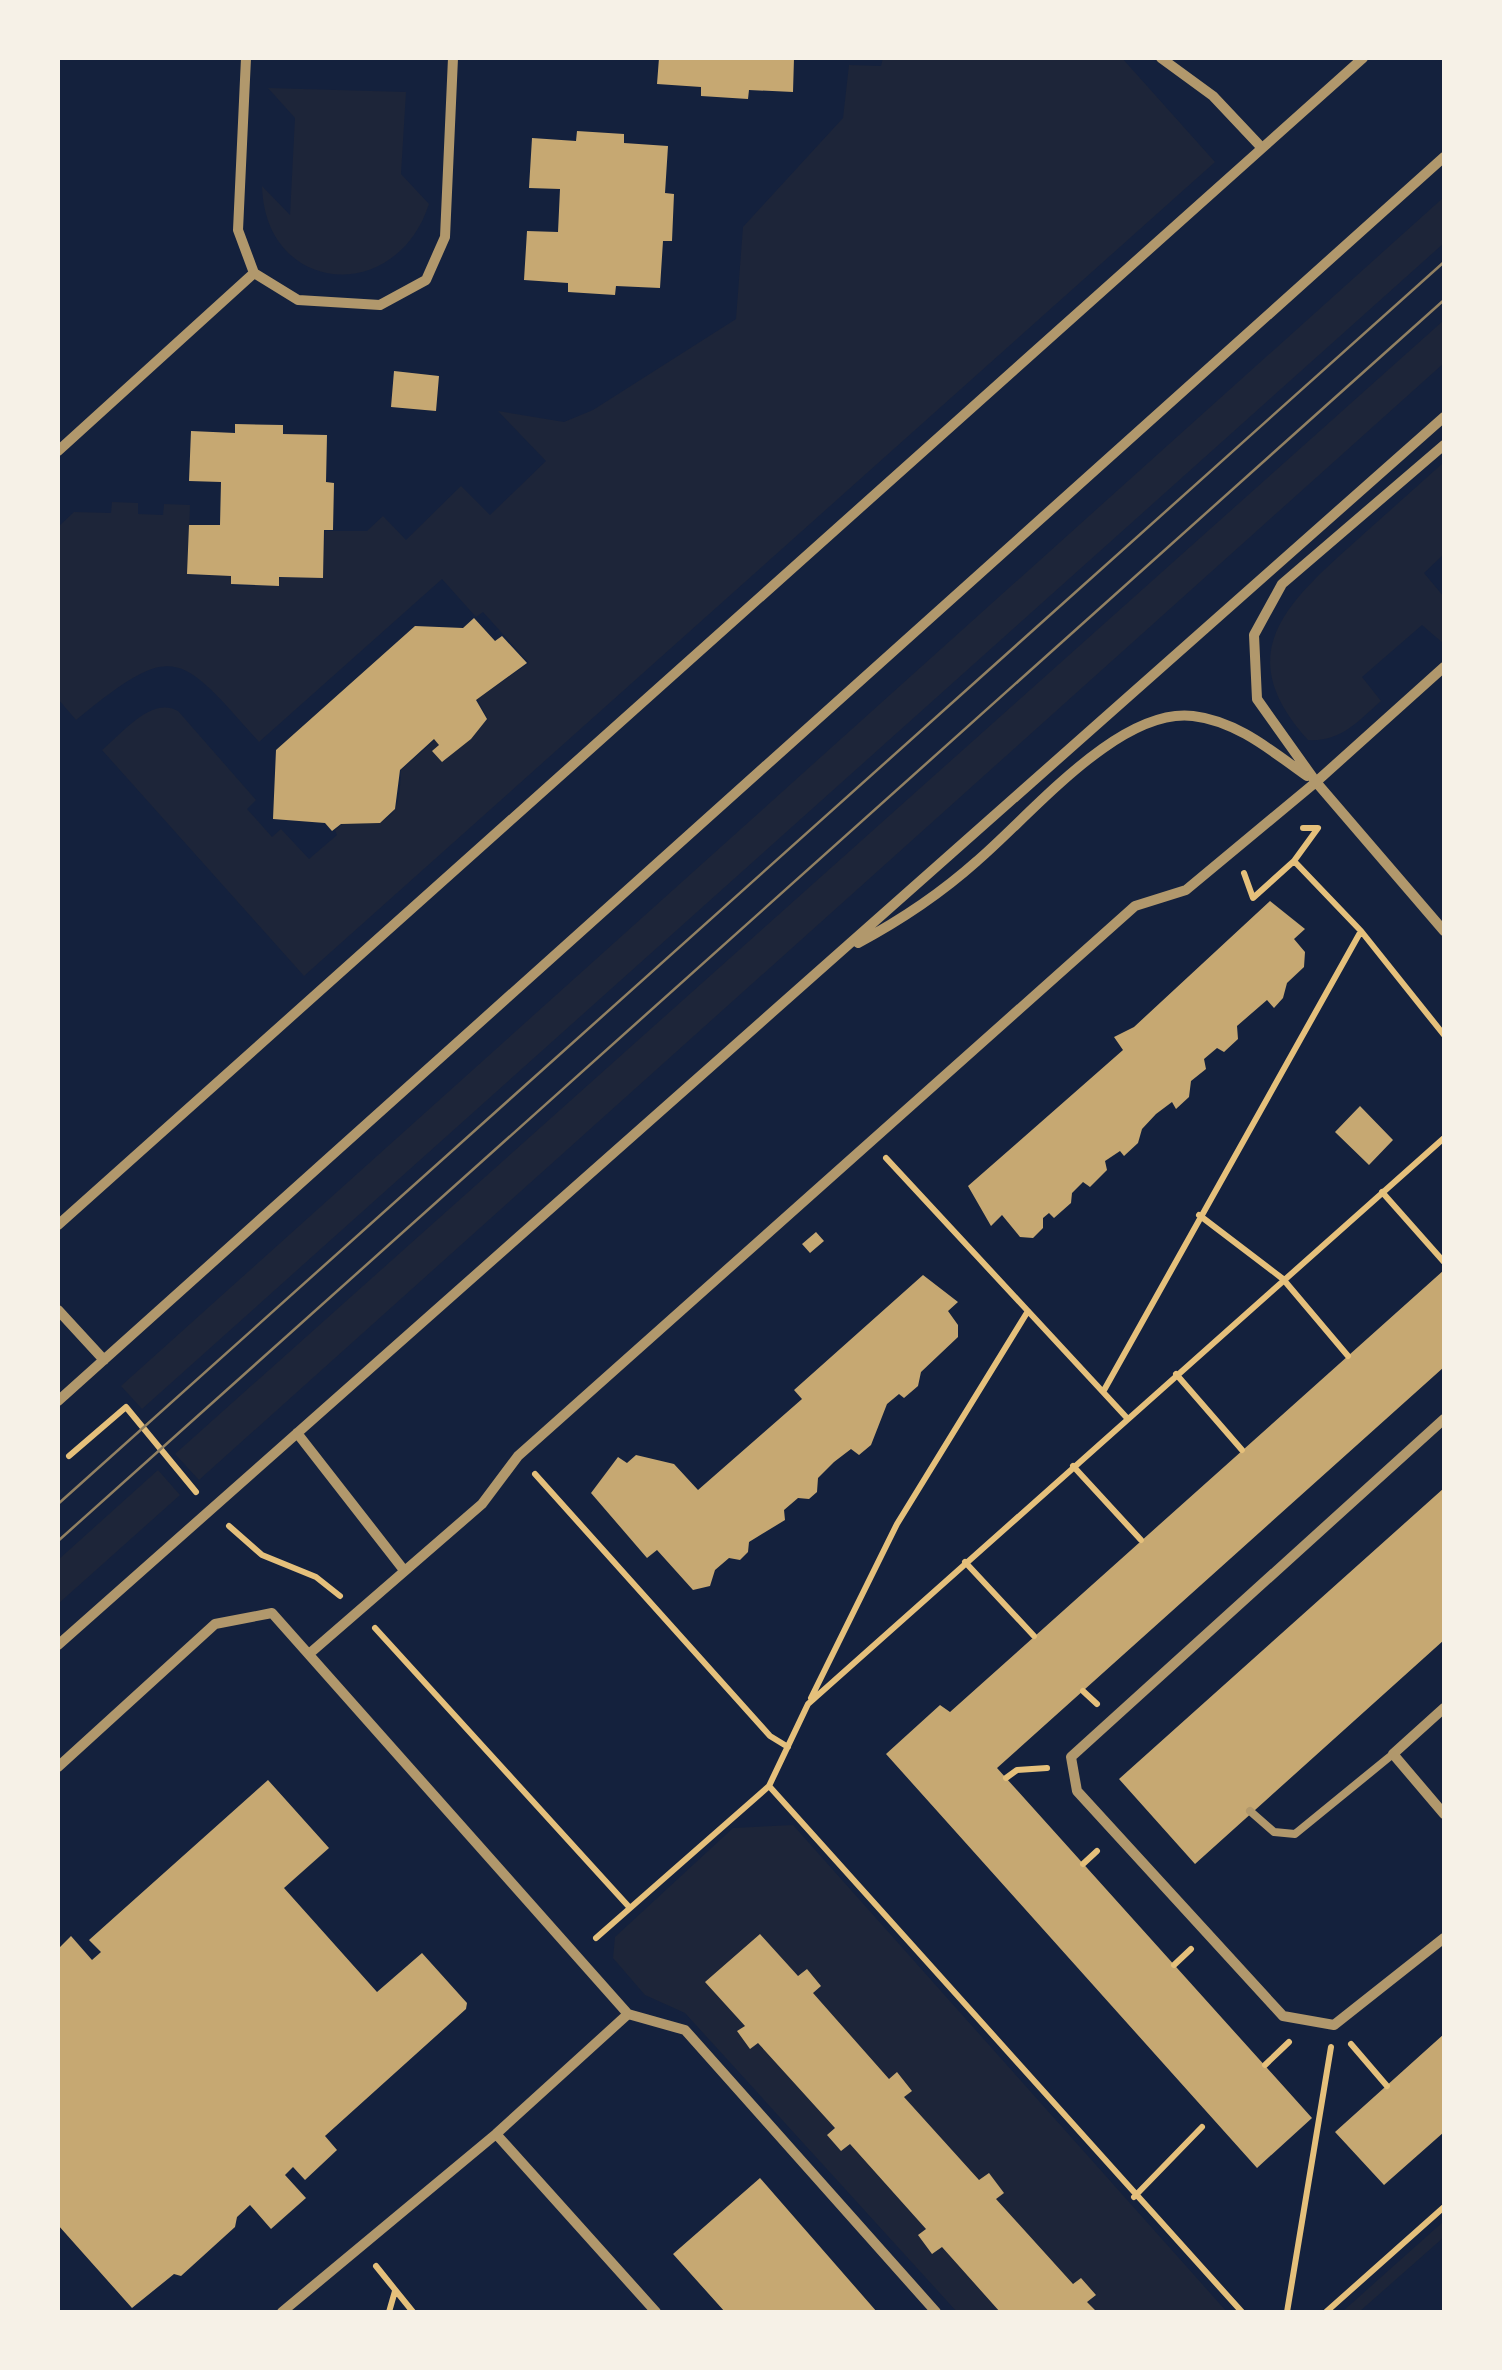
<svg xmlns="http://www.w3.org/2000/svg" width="1502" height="2370" font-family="'Sofia Sans Condensed',sans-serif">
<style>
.green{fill:#1d2539}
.building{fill:#c6a872}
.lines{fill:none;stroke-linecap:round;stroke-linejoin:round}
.path{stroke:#e5c07b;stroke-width:6}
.service{stroke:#b1986c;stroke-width:8}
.minor{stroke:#b1986c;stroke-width:10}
.tram{stroke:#918062;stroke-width:2.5}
</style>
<rect width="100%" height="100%" fill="#14213d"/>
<path class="green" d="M 883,58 L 1122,58 L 1215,162 L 304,976 L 102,750 C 123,733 151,696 178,711 L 256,800 L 247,809 L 272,837 L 281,829 L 309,859 L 337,835 L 335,830 L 343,823 C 393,825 399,819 401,770 L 436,739 L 441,744 L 434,751 L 444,761 L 488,719 L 477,699 L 529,663 L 483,612 L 476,617 L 442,579 L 259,742 C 179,652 175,639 76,720 L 58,699 L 58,527 L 74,512 L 111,513 L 112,502 L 138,503 L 138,514 L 163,515 L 164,504 L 190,505 L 188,575 L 231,576 L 232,586 L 278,586 L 280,578 L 323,578 L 325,531 L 367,531 L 383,516 L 406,540 L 461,486 L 490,515 L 546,461 L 498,411 L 564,422 L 593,410 L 736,319 L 743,227 L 843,118 L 849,65 L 881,66 Z
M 268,88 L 406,92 L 401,174 L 429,204 C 396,306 265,295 262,186 L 290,215 L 295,118 Z
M 1444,197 L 1444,243 L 142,1409 L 121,1386 Z
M 1444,320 L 1444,363 L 199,1480 L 175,1454 Z
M 1444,462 L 1444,554 L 1424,573 L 1444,597 L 1444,644 L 1422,625 L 1362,677 L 1381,701 C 1357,722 1341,742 1308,740 C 1234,658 1280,609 1347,549 C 1379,520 1412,491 1444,462 Z
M 158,1470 L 180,1495 L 58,1604 L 58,1560 Z
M 793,1825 L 1227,2312 L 957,2312 L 685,2013 L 645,1995 L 613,1958 L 615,1937 L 733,1828 Z
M 1444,2221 L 1444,2237 L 1359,2312 L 1342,2312 Z"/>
<path class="building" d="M 659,58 L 794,58 L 793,92 L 749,90 L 748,99 L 701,96 L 701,87 L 657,84 Z
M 577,131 L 624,134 L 624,143 L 668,146 L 665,193 L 674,194 L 672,241 L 663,241 L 660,288 L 616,286 L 615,295 L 568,292 L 568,283 L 524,280 L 527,231 L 558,232 L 560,189 L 529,188 L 532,138 L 576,141 Z
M 394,371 L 439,376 L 436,411 L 391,407 Z
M 235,424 L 283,425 L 283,434 L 327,435 L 326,482 L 334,483 L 333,530 L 324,530 L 323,578 L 279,577 L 279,586 L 231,584 L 231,576 L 187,574 L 189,525 L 220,525 L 221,482 L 189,481 L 191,431 L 235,433 Z
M 474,618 L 495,641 L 502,636 L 527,663 L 476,700 L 487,719 L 471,739 L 442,762 L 432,751 L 439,745 L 434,739 L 400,770 L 395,809 L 380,823 L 341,824 L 332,831 L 325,823 L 273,819 L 276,750 L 415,626 L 463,628 Z
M 1270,901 L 1305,929 L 1294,939 L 1305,952 L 1304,967 L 1287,983 L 1283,998 L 1274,1008 L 1267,1000 L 1237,1026 L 1238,1039 L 1224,1052 L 1217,1048 L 1204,1059 L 1206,1069 L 1191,1081 L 1189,1097 L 1176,1109 L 1172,1102 L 1156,1114 L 1142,1129 L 1138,1143 L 1124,1156 L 1120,1151 L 1105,1161 L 1107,1170 L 1090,1187 L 1083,1182 L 1072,1193 L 1071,1203 L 1054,1218 L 1049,1213 L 1043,1218 L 1043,1228 L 1033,1238 L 1020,1237 L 1002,1215 L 991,1226 L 968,1186 L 1123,1050 L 1114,1037 L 1134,1027 Z
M 1360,1106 L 1393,1140 L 1369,1165 L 1335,1132 Z
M 816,1232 L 824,1241 L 810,1253 L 802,1244 Z
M 1444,1270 L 1444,1367 L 997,1768 L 1312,2118 L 1257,2168 L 886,1754 L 940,1705 L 950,1712 Z
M 923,1275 L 958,1302 L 948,1311 L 958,1325 L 958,1337 L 921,1372 L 918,1386 L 904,1398 L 899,1394 L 887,1404 L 871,1445 L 859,1455 L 851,1449 L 834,1462 L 818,1478 L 817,1492 L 809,1499 L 798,1498 L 784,1510 L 785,1520 L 749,1542 L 748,1552 L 740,1560 L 729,1558 L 715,1570 L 710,1586 L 693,1590 L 657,1550 L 647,1558 L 591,1493 L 618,1457 L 627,1463 L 636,1455 L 674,1464 L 698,1490 L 802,1399 L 794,1390 Z
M 1444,1488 L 1444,1640 L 1195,1864 L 1119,1779 Z
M 268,1780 L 329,1848 L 284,1888 L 377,1992 L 422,1953 L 467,2003 L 466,2009 L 325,2136 L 337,2150 L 305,2180 L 293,2167 L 285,2175 L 306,2198 L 289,2213 L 271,2229 L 250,2205 L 237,2217 L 235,2227 L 181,2276 L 174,2274 L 132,2308 L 58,2225 L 58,1949 L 71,1936 L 92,1960 L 101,1952 L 89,1940 Z
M 760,1934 L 798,1976 L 807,1969 L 821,1986 L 813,1993 L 889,2079 L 897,2072 L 912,2091 L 904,2097 L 979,2180 L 989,2173 L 1004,2193 L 996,2199 L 1073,2284 L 1081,2278 L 1096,2295 L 1087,2302 L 1097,2312 L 1000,2312 L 942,2247 L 932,2254 L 918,2235 L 926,2229 L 850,2144 L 841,2151 L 827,2135 L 835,2128 L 758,2043 L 750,2049 L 737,2031 L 745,2026 L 705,1982 Z
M 1444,2034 L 1444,2132 L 1384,2185 L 1335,2132 Z
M 760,2178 L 877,2312 L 725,2312 L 673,2254 Z"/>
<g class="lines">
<path class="path" d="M 1294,861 L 1318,828 L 1303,828
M 1244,873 L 1253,898 L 1294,861 L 1361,931
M 886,1158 L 1103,1392
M 1382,1192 L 1444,1262
M 1199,1215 L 1283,1279 L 1348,1356
M 1176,1374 L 1242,1450
M 1127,1418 L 1103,1392 L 1361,931 L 1444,1035
M 69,1456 L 126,1407 L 196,1492
M 1073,1466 L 1141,1540
M 535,1474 L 770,1736 L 788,1747
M 229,1526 L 262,1555 L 316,1577 L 340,1596
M 965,1562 L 1034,1636
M 375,1628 L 630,1908
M 1083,1691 L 1097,1704
M 811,1698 L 897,1524 L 1028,1311
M 1006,1778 L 1017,1770 L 1047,1768
M 769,1786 L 808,1704 L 1444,1138
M 1083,1864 L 1097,1851
M 596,1938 L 769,1786 L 1242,2312
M 1174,1965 L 1191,1949
M 1351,2044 L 1387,2086
M 1265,2065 L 1289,2042
M 1134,2197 L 1202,2127
M 376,2266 L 413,2312
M 389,2312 L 395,2291
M 1287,2312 L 1331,2047
M 1326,2312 L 1444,2207"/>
<path class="service" d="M 1250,1811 L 1274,1832 L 1295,1834 L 1393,1754"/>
<path class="minor" d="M 246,58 L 238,230 L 254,273 L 298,300 L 380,305 L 426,280 L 445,237 L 453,58
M 1161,58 L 1213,96 L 1262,148
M 1444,445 L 1282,584 L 1254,635 L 1257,699 L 1316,782 L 1444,931
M 58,451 L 254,273
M 858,943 C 901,920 940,894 977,861 C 1030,816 1119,707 1193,716 C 1237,721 1273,752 1307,776
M 58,1225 L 1363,58
M 58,1310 L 104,1360
M 58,1401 L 1444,157
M 1444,1419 L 1071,1757 L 1077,1791 L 1283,2016 L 1334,2025 L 1444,1938
M 297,1433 L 403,1569
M 58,1645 L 1444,417
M 309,1654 L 482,1504 L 518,1456 L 1135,906 L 1186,890 L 1316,782 L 1444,667
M 1444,1708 L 1393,1754 L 1444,1814
M 58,1767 L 215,1624 L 272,1613 L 628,2014 L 685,2030 L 936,2312
M 496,2134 L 656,2312
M 282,2312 L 496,2134 L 628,2014"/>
<path class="tram" d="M 58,1504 L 1444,262
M 58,1541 L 1444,300"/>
</g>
<rect width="1502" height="2370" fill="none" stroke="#f6f1e7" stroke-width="120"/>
</svg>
